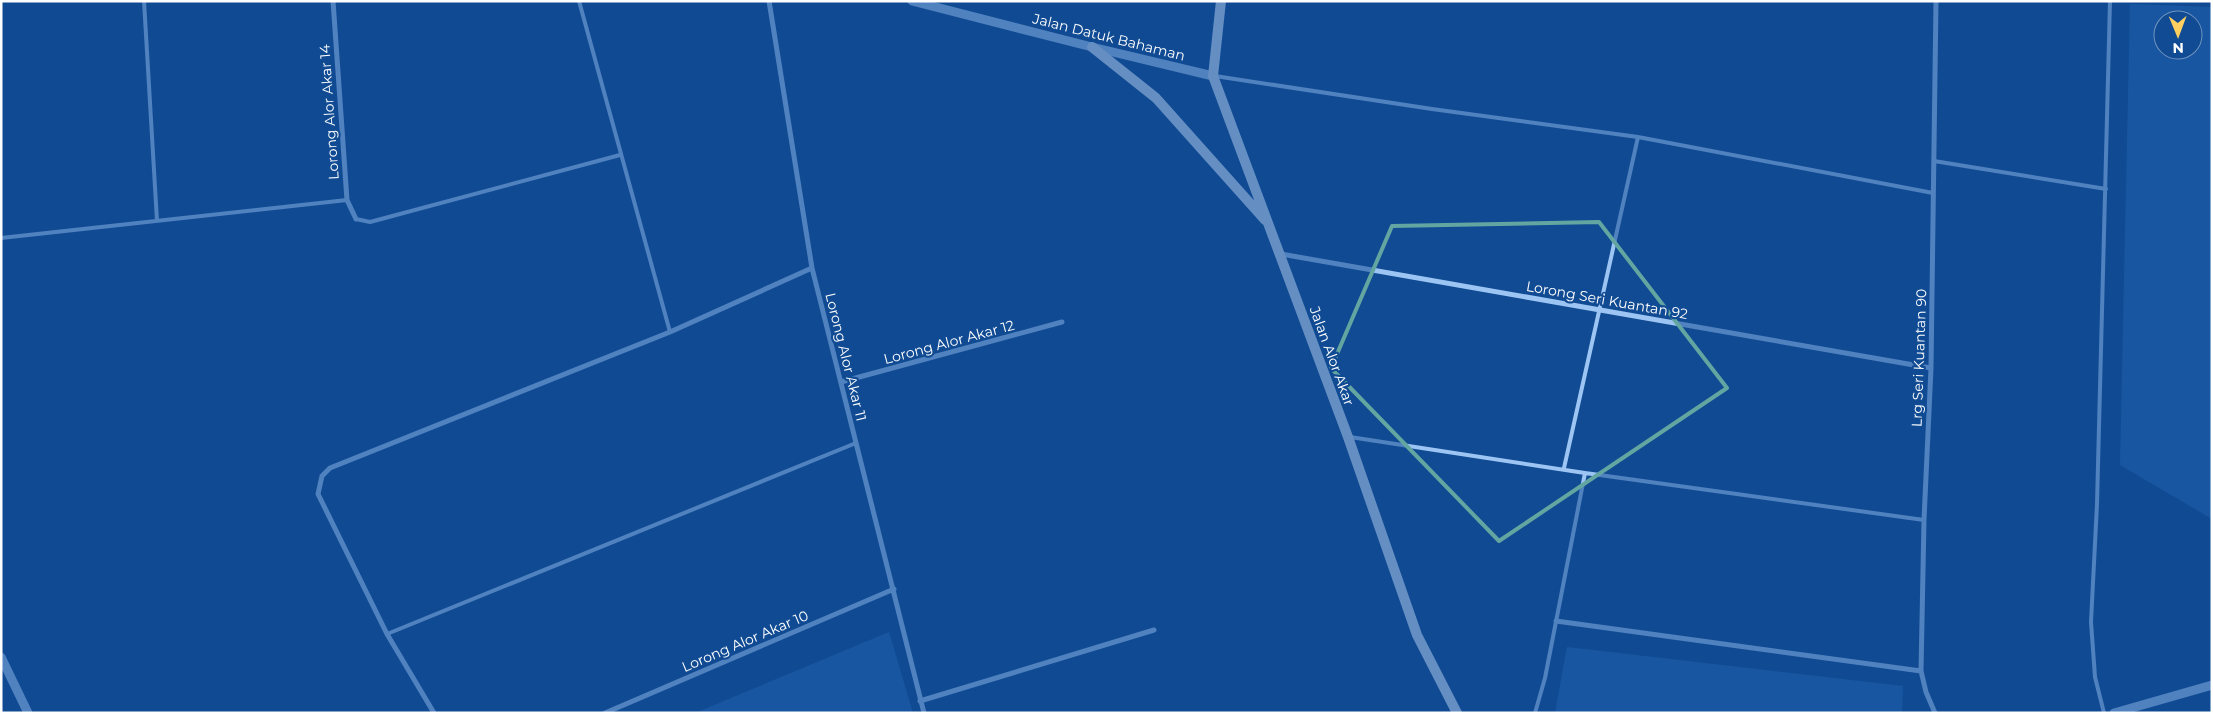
<svg xmlns="http://www.w3.org/2000/svg" width="2213" height="714" font-family="Montserrat,sans-serif">
<style>
.green{fill:#2265b3;fill-rule:evenodd}
.lines{fill:none;stroke-linecap:round;stroke-linejoin:round}
.service{stroke:#9dc5f3;stroke-width:4}
.minor{stroke:#9dc5f3;stroke-width:5}
.tertiary{stroke:#9dc5f3;stroke-width:9}
.secondary{stroke:#cce2fd;stroke-width:10}
.marked{fill:none;stroke:#63a6a1;stroke-width:4;stroke-linejoin:round}
.labels{text-anchor:middle;dominant-baseline:central;stroke-width:4.5;stroke-linejoin:round;paint-order:stroke}
.street-label{font-size:14px;fill:#fff;stroke:#104b93}
</style>
<rect width="100%" height="100%" fill="#104b93"/>
<path class="green" d="M 2130,4 L 2212,7 L 2212,519 L 2120,465 ZM 2163,20 L 2193,20 L 2193,50 L 2163,50 Z
M 889,632 L 913,713 L 695,713 Z
M 1567,647 L 1903,686 L 1902,713 L 1555,713 Z"/>
<g class="lines">
<path class="service" d="M 144,1 L 157,221
M 579,1 L 670,332
M 1215,76 L 1432,109 L 1638,137 L 1933,193
M 1934,161 L 2106,189
M 356,219 L 370,222 L 620,155
M 1,238 L 347,200
M 1350,437 L 1585,473 L 1924,520
M 1564,468 L 1638,137
M 387,634 L 856,443
M 1535,713 L 1545,678 L 1585,473
M 2104,713 L 2095,677 L 2091,622 L 2097,504 L 2110,1"/>
<path class="minor" d="M 333,1 L 347,200 L 356,219
M 769,1 L 812,268 L 924,713
M 1281,254 L 1931,368
M 841,382 L 1062,322
M 1556,621 L 1921,671
M 920,701 L 1154,630
M 434,713 L 387,634 L 318,494 L 322,476 L 330,468 L 670,332 L 812,268
M 605,713 L 894,589
M 1935,713 L 1926,692 L 1921,671 L 1924,520 L 1931,368 L 1936,1"/>
<path class="tertiary" d="M 912,1 L 1092,47 L 1213,76
M 1,657 L 28,713
M 2114,713 L 2212,685"/>
<path class="secondary" d="M 1221,1 L 1213,76 L 1348,437 L 1417,635 L 1457,713
M 1092,47 L 1156,98 L 1265,220"/>
</g>
<path d="M0 0H2213V714H0ZM 1599,222 L 1727,388 L 1499,541 L 1331,368 L 1392,226 Z" fill="#104b93" fill-opacity=".55" fill-rule="evenodd"/>
<path class="marked" d="M 1599,222 L 1727,388 L 1499,541 L 1331,368 L 1392,226 Z"/>
<g class="labels">
<g class="street-label">
<text transform="translate(1109 37) rotate(14)">Jalan Datuk Bahaman</text>
<text transform="translate(329 112) rotate(-94)">Lorong Alor Akar 14</text>
<text transform="translate(1607 300) rotate(10)">Lorong Seri Kuantan 92</text>
<text transform="translate(949 342) rotate(-15)">Lorong Alor Akar 12</text>
<text transform="translate(1332 356) rotate(70)">Jalan Alor Akar</text>
<text transform="translate(846 357) rotate(76)">Lorong Alor Akar 11</text>
<text transform="translate(1919 358) rotate(-88)">Lrg Seri Kuantan 90</text>
<text transform="translate(745 641) rotate(-23)">Lorong Alor Akar 10</text>
</g>
</g>
<rect width="2213" height="714" fill="none" stroke="#ffffff" stroke-width="5"/>
<g transform="translate(2178 35) rotate(179)"><circle r="24" fill="#104b93" stroke="#7093be"/>
<path d="M0-4L9 19L0 12L-9 19Z" fill="#ffcf5f"/>
<text y="-8" font-size="14" font-weight="bold" text-anchor="middle" fill="#ffffff">N</text>
</g>
</svg>
